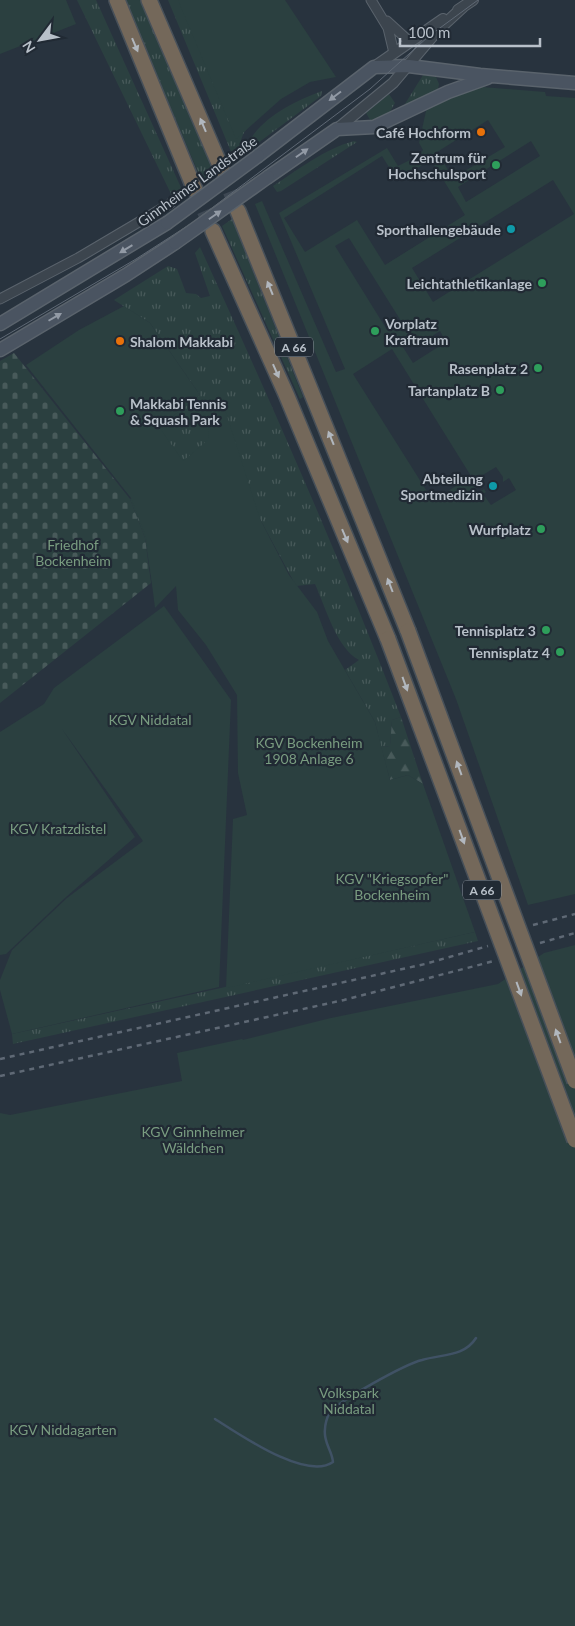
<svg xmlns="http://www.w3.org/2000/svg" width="575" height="1626" font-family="Lato,sans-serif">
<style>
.grass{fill:url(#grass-tufts)}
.forest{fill:url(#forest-firs)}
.cemetery{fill:url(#cemetery-stones)}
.green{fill:#2b4040;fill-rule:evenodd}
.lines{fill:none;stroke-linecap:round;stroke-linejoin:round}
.stream{stroke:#405265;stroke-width:2.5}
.motorway-tunnel{stroke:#3e4853;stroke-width:15;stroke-dasharray:15 8;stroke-linecap:butt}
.minor-casing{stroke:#5a636c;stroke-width:11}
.tertiary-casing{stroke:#5a636c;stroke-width:12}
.secondary-casing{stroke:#5a636c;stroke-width:15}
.motorway-casing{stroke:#475059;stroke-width:18}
.minor{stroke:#3c454e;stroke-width:9}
.tertiary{stroke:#3c454e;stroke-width:10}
.secondary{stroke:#4a5461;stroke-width:12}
.motorway{stroke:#74685a;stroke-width:15}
.tram{stroke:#5f6975;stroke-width:1}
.rail{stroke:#5f6975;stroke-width:2.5;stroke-dasharray:5 5;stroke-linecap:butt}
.secondary-bridge-casing{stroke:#5a636c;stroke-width:15;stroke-linecap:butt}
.motorway-bridge-casing{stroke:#475059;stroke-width:18;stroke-linecap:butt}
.secondary-bridge{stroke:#4a5461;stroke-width:12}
.motorway-bridge{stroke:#74685a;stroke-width:15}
.oneway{fill:#b1b7be}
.oneway2{fill:#929aa5}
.food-dot{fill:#e8710a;stroke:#212a34;stroke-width:2}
.leisure-dot{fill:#2e9e5b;stroke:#212a34;stroke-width:2}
.culture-dot{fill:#0f9aa8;stroke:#212a34;stroke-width:2}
.labels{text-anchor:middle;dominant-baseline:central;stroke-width:4.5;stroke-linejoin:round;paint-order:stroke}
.shield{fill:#212a34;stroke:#8b939c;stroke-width:1}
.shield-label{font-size:12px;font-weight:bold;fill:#b8c0c9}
.poi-label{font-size:14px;font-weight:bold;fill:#b8c0c9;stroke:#212a34;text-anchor:end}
.street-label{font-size:14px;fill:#b8c0c9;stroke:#212a34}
.park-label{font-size:14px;fill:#799c80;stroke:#212a34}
</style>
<defs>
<pattern id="grass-tufts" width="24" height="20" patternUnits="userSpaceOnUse" patternTransform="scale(1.25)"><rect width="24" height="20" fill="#2b4040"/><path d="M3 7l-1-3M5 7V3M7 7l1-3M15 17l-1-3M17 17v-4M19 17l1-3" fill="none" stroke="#485a5a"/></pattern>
<pattern id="forest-firs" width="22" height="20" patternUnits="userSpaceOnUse" patternTransform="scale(1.25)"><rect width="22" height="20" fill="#2b4040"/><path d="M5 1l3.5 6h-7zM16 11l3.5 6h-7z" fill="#485a5a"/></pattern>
<pattern id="cemetery-stones" width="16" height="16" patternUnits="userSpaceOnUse" patternTransform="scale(1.25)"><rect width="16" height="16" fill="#2b4040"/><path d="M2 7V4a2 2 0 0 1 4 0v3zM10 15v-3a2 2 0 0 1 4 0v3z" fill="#485a5a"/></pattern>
</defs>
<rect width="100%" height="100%" fill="#28333e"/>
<path class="grass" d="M 77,0 L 96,0 L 183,192 L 173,198 Z
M 125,0 L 140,0 L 215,175 L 203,184 Z
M 168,0 L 206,0 L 290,90 C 272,104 241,123 240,147 L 232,154 Z
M 423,75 L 436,77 L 439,84 L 438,89 L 400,112 Z
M 322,91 L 321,96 L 254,146 L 251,138 C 267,115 295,101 322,91 Z
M 389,94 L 395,103 L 391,110 L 390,117 L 372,123 L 366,113 Z
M 354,141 L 357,142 L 281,191 L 277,192 L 273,186 C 298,170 324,149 354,141 Z
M 232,219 L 303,397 L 300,399 L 222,226 Z
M 200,247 C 271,402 340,558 401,717 L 392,720 L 390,746 L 381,747 L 375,722 L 345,670 L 359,660 C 337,649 325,606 315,584 L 296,586 L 260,519 L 153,589 L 145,538 L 130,499 L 136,496 L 159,427 L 200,395 L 150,323 L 114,300 L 168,266 L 177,269 L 186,293 L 196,294 L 201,298 L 210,296 L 195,253 Z
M 475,932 L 478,941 L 13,1044 L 12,1034 Z"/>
<path class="forest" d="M 401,717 L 423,784 L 408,775 L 390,780 L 381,747 L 390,746 L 392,720 Z"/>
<path class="cemetery" d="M 14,353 L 130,499 L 145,538 L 151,583 L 0,703 L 0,361 Z"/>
<path class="green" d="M 0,0 L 66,0 L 76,24 L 0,54 Z
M 178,0 L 285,0 L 336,77 L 310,82 L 281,99 L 236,139 Z
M 482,87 L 545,92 L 546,96 L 575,98 L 575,894 L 528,905 L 456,699 L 255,204 L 262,201 L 336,372 L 345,369 L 279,213 L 387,148 L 398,166 L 418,156 L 423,150 L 419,143 L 426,111 C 442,100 463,89 482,87 ZM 488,120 L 505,147 L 453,178 L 437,152 ZM 531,141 L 540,156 L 466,202 L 458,187 ZM 382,156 L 397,180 L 431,160 L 465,215 L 385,265 L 357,220 L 305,252 L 284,218 ZM 553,180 L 574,214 L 433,302 L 412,268 ZM 349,238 L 401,321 L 387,330 L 335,246 ZM 440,331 L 446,342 L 413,363 L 401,344 L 413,337 L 418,345 ZM 392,349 L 471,476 L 433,501 L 353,374 ZM 496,467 L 503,477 L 503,482 L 509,478 L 516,490 L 491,505 L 483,494 L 486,492 L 484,489 L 478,493 L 471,482 Z
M 124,306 L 150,323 L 200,395 L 159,427 L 183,461 L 208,440 L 211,405 L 221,397 L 260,519 L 289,575 L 317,612 L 328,641 L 375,722 L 390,780 L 408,775 L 423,784 L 475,932 L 226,988 L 233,819 L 247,815 L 238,773 L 237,695 L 206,645 L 178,610 L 176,586 L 155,608 L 146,537 L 131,498 L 26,365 L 79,330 Z
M 164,606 L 231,700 L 219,987 L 12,1034 L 0,990 L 0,980 L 12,950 L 67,898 L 143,841 L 62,729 L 135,837 L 66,897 L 6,954 L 0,955 L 0,732 L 44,704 L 54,688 Z
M 575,945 L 575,1626 L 0,1626 L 0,1113 L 10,1115 L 182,1081 L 177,1053 L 242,1039 L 243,1040 L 331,1018 L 498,984 L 544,953 Z"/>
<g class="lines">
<path class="stream" d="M 215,1419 C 239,1434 306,1481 333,1462 C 332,1450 323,1442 325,1429 C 325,1425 327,1417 329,1414 C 337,1401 406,1364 422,1360 C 442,1354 464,1357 476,1338"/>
<path class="motorway-tunnel" d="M 222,170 L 238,211
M 195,190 L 213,231"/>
<g class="minor-casing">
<path id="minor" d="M 371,0 L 388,28 L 394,53
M 387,21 L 410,42
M 0,299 L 78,258 L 171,203"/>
</g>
<g class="tertiary-casing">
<path id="tertiary" d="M 458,10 L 473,0
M 374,67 L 443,19
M 337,129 L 393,83 L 437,31 L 463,7"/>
</g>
<g class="secondary-casing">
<path id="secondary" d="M 258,156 L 374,67 L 409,66 L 480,75 L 575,83
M 268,177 L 337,129 L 374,127 L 448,92 L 487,78
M 0,324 L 167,223
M 0,350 L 126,275 L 175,243"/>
</g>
<g class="motorway-casing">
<path id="motorway" d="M 117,0 L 195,190
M 149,0 L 222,170
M 238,211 L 408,631
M 213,231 L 286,394 L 388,639"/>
</g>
<use href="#minor" class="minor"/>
<use href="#tertiary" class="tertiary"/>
<use href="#secondary" class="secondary"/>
<use href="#motorway" class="motorway"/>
<path class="tram" d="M 0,339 L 136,259 L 192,223 L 370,89 L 429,36 L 478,0"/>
<path class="rail" d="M 533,925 L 575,914
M 540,943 L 575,933
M 0,1059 L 425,964 L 488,946
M 0,1076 L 344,1000 L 494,961"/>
<g class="secondary-bridge-casing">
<path id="secondary-bridge" d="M 167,223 L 258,156
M 175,243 L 268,177"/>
</g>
<g class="motorway-bridge-casing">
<path id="motorway-bridge" d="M 408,631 L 575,1081
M 388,639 L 575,1140"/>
</g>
<use href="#secondary-bridge" class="secondary-bridge"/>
<use href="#motorway-bridge" class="motorway-bridge"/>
</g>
<defs><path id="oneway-solid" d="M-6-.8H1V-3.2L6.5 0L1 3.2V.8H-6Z" transform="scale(1.25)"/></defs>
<g class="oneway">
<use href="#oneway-solid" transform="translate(135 45) rotate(67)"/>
<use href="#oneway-solid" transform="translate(203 125) rotate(-113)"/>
<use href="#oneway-solid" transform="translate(270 288) rotate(-112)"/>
<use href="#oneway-solid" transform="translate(276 371) rotate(66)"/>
<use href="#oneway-solid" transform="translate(331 438) rotate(-112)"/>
<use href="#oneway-solid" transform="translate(345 536) rotate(67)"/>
<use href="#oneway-solid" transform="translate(390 585) rotate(-111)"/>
<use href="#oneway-solid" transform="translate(405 684) rotate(70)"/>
<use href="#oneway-solid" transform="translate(459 768) rotate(-110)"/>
<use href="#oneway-solid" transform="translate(462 837) rotate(70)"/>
<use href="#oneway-solid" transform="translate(519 989) rotate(70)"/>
<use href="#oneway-solid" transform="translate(558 1036) rotate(-110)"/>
</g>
<g class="oneway2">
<use href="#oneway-solid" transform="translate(335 96) rotate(143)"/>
<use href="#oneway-solid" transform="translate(302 153) rotate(-35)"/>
<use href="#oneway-solid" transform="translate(215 215) rotate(-35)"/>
<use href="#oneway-solid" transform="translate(126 249) rotate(149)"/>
<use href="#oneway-solid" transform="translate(55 317) rotate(-30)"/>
</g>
<g class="food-dot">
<circle cx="481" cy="132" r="5"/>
<circle cx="120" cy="341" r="5"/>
</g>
<g class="leisure-dot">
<circle cx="496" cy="165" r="5"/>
<circle cx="542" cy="283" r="5"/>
<circle cx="375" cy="331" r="5"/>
<circle cx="538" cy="368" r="5"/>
<circle cx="500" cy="390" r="5"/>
<circle cx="120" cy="411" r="5"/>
<circle cx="541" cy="529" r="5"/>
<circle cx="546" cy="630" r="5"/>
<circle cx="560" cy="652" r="5"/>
</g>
<g class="culture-dot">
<circle cx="511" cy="229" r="5"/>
<circle cx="493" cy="486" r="5"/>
</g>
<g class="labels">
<g class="shield">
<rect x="275" y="337.5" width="38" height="19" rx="4"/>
<rect x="463" y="880.5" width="38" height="19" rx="4"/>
</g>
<g class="shield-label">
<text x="294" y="347">A 66</text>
<text x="482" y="890">A 66</text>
</g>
<g class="poi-label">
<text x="471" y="132">Café Hochform</text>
<text x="486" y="157">Zentrum für<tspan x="486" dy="16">Hochschulsport</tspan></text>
<text x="501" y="229">Sporthallengebäude</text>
<text x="532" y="283">Leichtathletikanlage</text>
<text x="385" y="323" text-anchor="start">Vorplatz<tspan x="385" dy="16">Kraftraum</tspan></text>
<text x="130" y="341" text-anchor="start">Shalom Makkabi</text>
<text x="528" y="368">Rasenplatz 2</text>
<text x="490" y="390">Tartanplatz B</text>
<text x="130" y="403" text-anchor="start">Makkabi Tennis<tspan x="130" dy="16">&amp; Squash Park</tspan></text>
<text x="483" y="478">Abteilung<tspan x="483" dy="16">Sportmedizin</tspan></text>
<text x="531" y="529">Wurfplatz</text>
<text x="536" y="630">Tennisplatz 3</text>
<text x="550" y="652">Tennisplatz 4</text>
</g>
<g class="street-label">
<text transform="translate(197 181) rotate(-36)">Ginnheimer Landstraße</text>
</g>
<g class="park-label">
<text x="73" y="544">Friedhof<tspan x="73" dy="16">Bockenheim</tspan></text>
<text x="150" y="719">KGV Niddatal</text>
<text x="309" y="742">KGV Bockenheim<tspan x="309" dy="16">1908 Anlage 6</tspan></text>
<text x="58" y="828">KGV Kratzdistel</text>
<text x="392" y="878">KGV "Kriegsopfer"<tspan x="392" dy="16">Bockenheim</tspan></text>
<text x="193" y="1131">KGV Ginnheimer<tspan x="193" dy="16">Wäldchen</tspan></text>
<text x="349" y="1392">Volkspark<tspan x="349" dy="16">Niddatal</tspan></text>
<text x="63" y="1429">KGV Niddagarten</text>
</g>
</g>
<g transform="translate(40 40) rotate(238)" stroke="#212a34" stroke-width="4" paint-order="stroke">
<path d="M0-4L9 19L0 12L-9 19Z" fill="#b8c0c9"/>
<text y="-8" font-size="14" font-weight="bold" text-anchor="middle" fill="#b8c0c9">N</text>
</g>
<path d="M400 38v8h140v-8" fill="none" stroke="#b8c0c9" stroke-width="2.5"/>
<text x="408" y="38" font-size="15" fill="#b8c0c9" stroke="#212a34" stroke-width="4" paint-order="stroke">100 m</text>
</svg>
